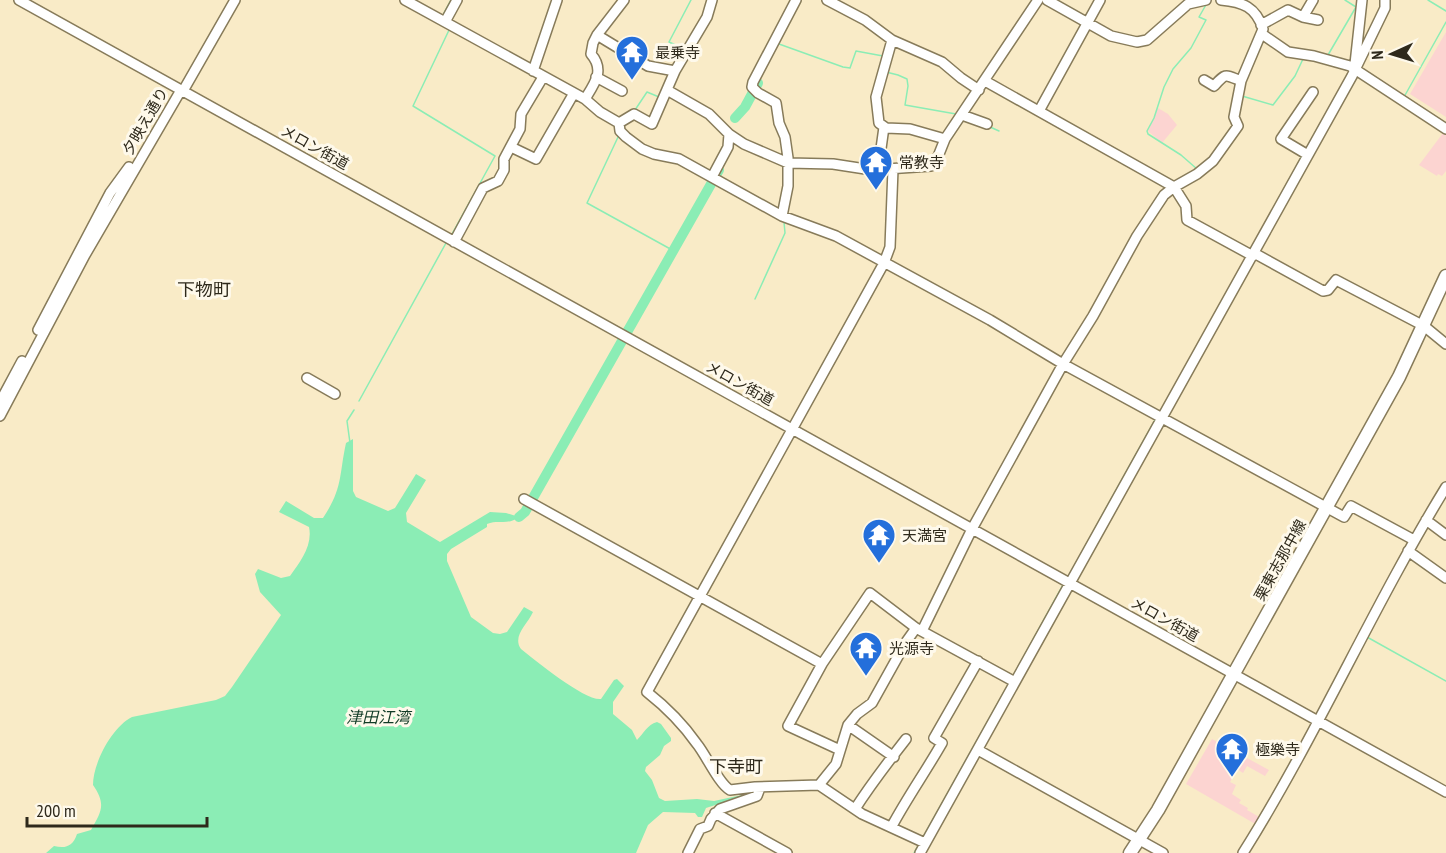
<svg xmlns="http://www.w3.org/2000/svg" width="1446" height="853" font-family="'PT Sans Narrow','Noto Sans JP',sans-serif">
<style>
.green{fill:#fcd4d1}
.water{fill:#8bedb5}
.lines{fill:none;stroke-linecap:round;stroke-linejoin:round}
.stream{stroke:#8bedb5;stroke-width:1.5}
.river{stroke:#8bedb5;stroke-width:10}
.minor-casing{stroke:#877b5a;stroke-width:12}
.major-casing{stroke:#877b5a;stroke-width:15}
.minor{stroke:#fff;stroke-width:9}
.major{stroke:#fff;stroke-width:12}
.labels{text-anchor:middle;dominant-baseline:central;stroke-width:6;stroke-linejoin:round;paint-order:stroke}
.poi-label{font-size:15px;fill:#2e291b;stroke:#fef9eb;text-anchor:start}
.street-label{font-size:15px;fill:#2e291b;stroke:#fef9eb}
.water-label{font-size:16px;font-style:italic;fill:#113b26;stroke:#fef9eb}
.quarter-label{font-size:18px;fill:#2e291b;stroke:#fef9eb}
</style>
<rect width="100%" height="100%" fill="#f9ebc7"/>
<path class="green" d="M 1446,32 L 1446,117 L 1410,94 Z
M 1158,108 L 1168,114 L 1177,125 L 1162,143 L 1148,131 Z
M 1443,133 L 1446,135 L 1446,171 L 1442,176 L 1438,174 L 1437,176 L 1419,165 Z
M 1212,739 L 1269,770 L 1265,776 L 1247,766 L 1243,773 L 1237,769 L 1230,782 L 1236,785 L 1232,794 L 1241,800 L 1239,803 L 1248,808 L 1247,810 L 1261,818 L 1257,825 L 1186,784 Z"/>
<path class="water" d="M 353,439 L 353,491 L 356,497 L 388,511 L 395,508 L 416,474 L 426,480 L 406,513 L 407,522 L 440,542 L 490,512 L 506,513 L 519,517 C 507,526 499,519 487,524 L 487,527 L 451,549 L 447,554 L 447,561 L 471,617 L 493,633 L 500,634 L 507,632 L 524,607 L 533,612 C 527,625 512,636 521,649 C 536,661 585,701 601,699 L 614,680 L 617,679 L 624,686 L 613,702 L 613,714 L 632,730 L 637,740 C 644,733 647,725 657,722 L 661,724 L 671,738 L 671,741 L 664,746 L 660,755 L 646,767 L 645,771 L 652,780 L 659,798 L 665,801 L 697,799 L 714,801 L 756,792 L 706,808 L 702,817 L 698,817 L 695,813 L 663,812 L 648,825 L 636,853 L 46,853 L 54,846 C 66,849 73,846 77,834 L 91,830 C 102,811 106,804 93,785 C 93,763 112,727 132,717 L 216,700 L 225,696 L 232,687 L 281,615 L 260,592 L 255,574 L 258,569 L 281,578 L 290,576 C 300,562 313,546 309,527 L 279,512 L 286,501 L 314,518 L 323,518 C 343,488 339,475 346,443 Z"/>
<g class="lines">
<path class="stream" d="M 1428,0 L 1446,11
M 444,13 L 451,0
M 450,28 L 413,106 L 495,156 L 452,234
M 779,44 L 843,67 L 850,68 L 856,51 L 883,56
M 682,48 L 669,42 L 691,0
M 1328,55 L 1356,7 L 1345,0
M 886,72 L 898,75 L 907,79 L 908,86 L 905,105 L 956,114
M 1242,96 L 1273,105 L 1295,76 L 1303,59
M 1404,97 L 1446,22
M 635,110 L 647,92 L 659,97
M 988,126 L 999,131
M 619,135 L 587,203 L 674,251
M 1306,149 L 1321,122
M 1197,169 L 1181,155 L 1148,134 L 1147,131 L 1154,118 L 1164,87 L 1173,69 L 1191,48 L 1206,20 L 1199,17 L 1207,3
M 1251,249 L 1302,156
M 755,299 L 785,233 L 784,222
M 359,401 L 446,243
M 1160,412 L 1247,256
M 350,443 L 347,421 L 354,410
M 1440,505 L 1446,496
M 1068,577 L 1156,418
M 1367,637 L 1446,681
M 1013,676 L 1064,583
M 922,839 L 1009,683
M 914,853 L 918,846"/>
<path class="river" d="M 735,118 L 745,107 L 758,83
M 519,517 L 525,512 L 719,170"/>
<g class="minor-casing">
<path id="minor" d="M 19,0 L 1446,792
M 405,0 L 585,99 L 600,112 L 619,123 L 620,131 L 626,137 L 642,149 L 654,154 L 679,159 L 782,216 L 836,236 L 990,320 L 1063,364 L 1344,517 L 1351,506 L 1414,540
M 827,0 L 865,20 L 892,40 L 942,62 L 961,78 L 979,90
M 1047,0 L 1111,36 L 1137,42 L 1147,40 L 1188,4 L 1206,0
M 1303,17 L 1318,20
M 445,22 L 457,0
M 1261,25 L 1288,10 L 1303,17 L 1313,0
M 1262,34 L 1288,52 L 1314,56 L 1350,66 L 1446,129
M 597,35 L 648,66 L 675,71
M 892,40 L 876,97 L 879,123 L 886,128 L 910,129 L 945,139
M 1355,64 L 1362,0
M 533,71 L 557,0
M 596,77 L 622,91
M 1204,80 L 1214,86 C 1226,73 1224,74 1241,81
M 985,81 L 1174,187 L 1186,206 L 1187,220 L 1253,256
M 667,90 L 709,114 L 729,134 L 744,144 L 788,163 L 833,164 L 872,170 L 931,166 L 935,164 L 945,139 L 1038,0
M 183,91 L 235,0
M 585,99 C 595,83 605,70 591,54 L 593,43 L 597,35 L 624,0
M 1039,111 L 1100,0
M 962,115 L 987,124
M 619,123 L 634,114 L 652,124 L 675,71 L 707,17 L 712,0
M 511,147 L 536,159 L 574,93
M 1308,155 L 1281,139 L 1313,92
M 893,169 L 890,247 L 884,263 L 647,692 C 666,707 683,724 697,744 C 706,755 719,784 730,790 L 755,787 L 819,785 L 862,814 L 925,843
M 878,170 L 884,127
M 712,177 L 728,147 L 729,134
M 782,216 L 788,186 L 788,158 L 785,137 L 779,123 L 776,103 L 758,93 L 752,87 L 753,82 L 796,0
M 454,242 L 483,188 L 498,181 L 504,170 L 504,159 L 520,129 L 521,114 L 543,77
M 1254,253 L 1323,291 L 1328,290 L 1336,280 L 1424,326 L 1446,344
M 38,330 L 110,193 L 129,167
M 307,378 L 335,394
M 0,402 L 22,361
M 0,416 L 85,255 L 181,90
M 524,499 L 822,664
M 1426,520 L 1446,535
M 1408,551 L 1446,578
M 922,631 L 972,529 L 1063,364 L 1093,316 L 1137,236 L 1164,195 L 1174,187 L 1197,174 L 1213,161 L 1238,126 L 1234,117 L 1241,81 L 1263,29 C 1256,7 1243,2 1221,0
M 848,725 L 894,757
M 840,750 L 788,726 L 822,664 L 870,593 L 916,628 L 1015,682
M 978,750 L 1163,853
M 819,785 L 836,764 L 848,725 L 857,714 L 872,703 L 906,642 L 916,628
M 855,809 C 871,784 888,762 906,739
M 715,813 L 787,853
M 892,826 C 907,798 926,771 942,743 L 934,738 L 978,661
M 688,853 L 700,829 L 708,826 L 711,819 L 720,809 L 757,796 L 760,788
M 920,853 L 1352,76 L 1385,8 L 1385,0
M 1243,853 C 1317,735 1373,606 1446,487"/>
</g>
<g class="major-casing">
<path id="major" d="M 1130,853 L 1158,810 L 1399,377 L 1446,276"/>
</g>
<use href="#minor" class="minor"/>
<use href="#major" class="major"/>
</g>
<defs>
<g id="temple-pin" transform="scale(1.725)"><path d="M0 17L-7.5 6A9.5 9.5 0 1 1 7.5 6Z" fill="#246fdb" stroke="#fef9eb"/><path d="M0-6L5-2H3V0L6.5 2.5H4V6H1.5V3h-3V6H-4V2.5H-6.5L-3 0V-2H-5Z" fill="#fff"/></g>
</defs>
<g fill-rule="evenodd">
<use href="#temple-pin" x="632" y="52"/>
<use href="#temple-pin" x="876" y="162"/>
<use href="#temple-pin" x="879" y="535"/>
<use href="#temple-pin" x="866" y="648"/>
<use href="#temple-pin" x="1232" y="749"/>
</g>
<g class="labels">
<g class="poi-label">
<text x="655" y="52">最乗寺</text>
<text x="899" y="162">常教寺</text>
<text x="902" y="535">天満宮</text>
<text x="889" y="648">光源寺</text>
<text x="1255" y="749">極樂寺</text>
</g>
<g class="street-label">
<text transform="translate(145 121) rotate(-60)">夕映え通り</text>
<text transform="translate(315 147) rotate(29)">メロン街道</text>
<text transform="translate(740 383) rotate(29)">メロン街道</text>
<text transform="translate(1280 560) rotate(-61)">栗東志那中線</text>
<text transform="translate(1165 619) rotate(29)">メロン街道</text>
</g>
<g class="water-label">
<text x="378" y="717">津田江湾</text>
</g>
<g class="quarter-label">
<text x="204" y="289">下物町</text>
<text x="736" y="766">下寺町</text>
</g>
</g>
<g transform="translate(1392 54) rotate(266)" stroke="#fef9eb" stroke-width="4.5" paint-order="stroke">
<path d="M0-4.5L10 22L0 15L-10 22Z" fill="#2e291b"/>
<text y="-9" font-size="16" font-weight="bold" text-anchor="middle" fill="#2e291b">N</text>
</g>
<path d="M27 817v9h180v-9" fill="none" stroke="#2e291b" stroke-width="3"/>
<text x="36" y="817" font-size="18" fill="#2e291b" stroke="#fef9eb" stroke-width="4.5" paint-order="stroke">200 m</text>
</svg>
